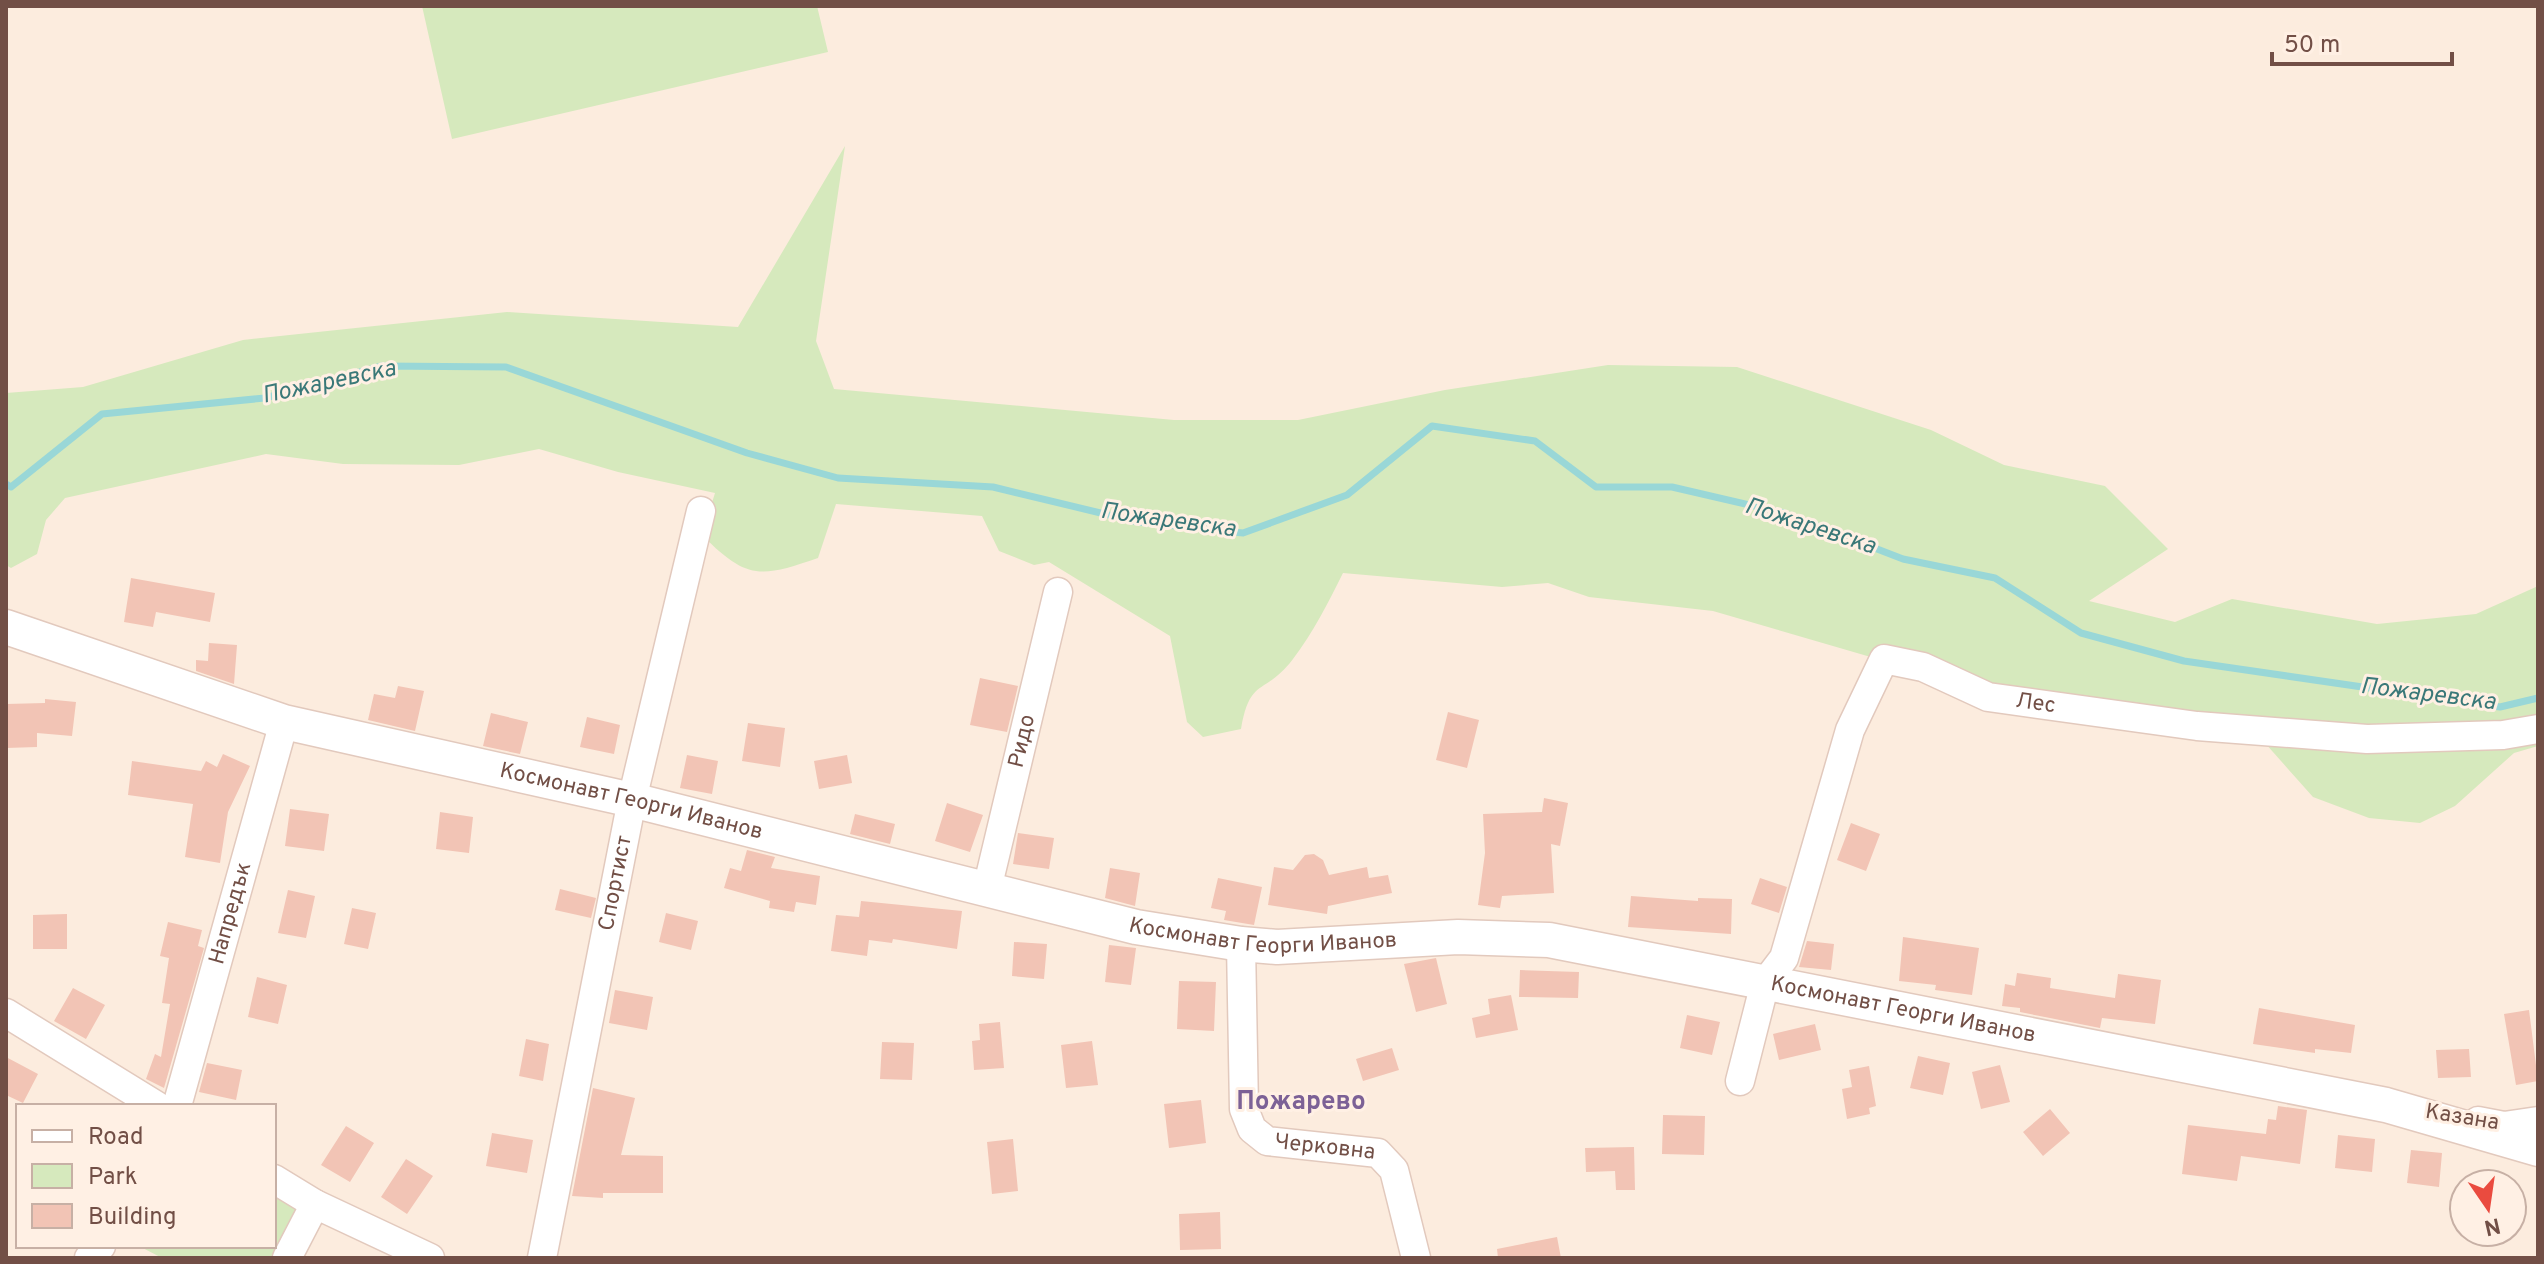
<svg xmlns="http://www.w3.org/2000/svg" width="2544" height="1264" font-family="Overpass,sans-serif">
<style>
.green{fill:#d6e9bd}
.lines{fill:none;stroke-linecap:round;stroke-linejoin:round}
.stream{stroke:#99d7d7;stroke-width:7}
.building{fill:#f2c4b5}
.minor-casing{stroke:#e2c9bd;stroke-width:31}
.tertiary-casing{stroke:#e2c9bd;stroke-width:37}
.minor{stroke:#fff;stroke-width:28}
.tertiary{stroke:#fff;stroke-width:34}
.labels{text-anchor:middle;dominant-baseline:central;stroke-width:6;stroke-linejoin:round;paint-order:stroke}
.street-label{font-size:22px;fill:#724f46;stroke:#fff0e4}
.water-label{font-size:24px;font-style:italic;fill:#3a7878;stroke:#fff0e4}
.quarter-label{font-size:26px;font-weight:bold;fill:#7c6196;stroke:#fff0e4}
</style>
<rect width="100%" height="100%" fill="#fcecde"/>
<path class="green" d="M 422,6 L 817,6 L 828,52 L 452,139 Z
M 845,146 L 816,341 L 834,389 L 1174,420 L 1298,420 L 1445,390 L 1608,365 L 1737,367 L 1931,430 L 2004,465 L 2105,486 L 2168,549 L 2089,601 L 2175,622 L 2232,599 L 2377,624 L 2476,614 L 2538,586 L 2538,746 L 2514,753 L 2455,806 L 2420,823 L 2369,818 L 2313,797 L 2257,734 L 2052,710 L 1978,708 L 1905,667 L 1713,611 L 1589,597 L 1548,583 L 1502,587 L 1343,573 C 1328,603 1313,633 1293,659 C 1265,696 1250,676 1241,729 L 1203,737 L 1187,722 L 1170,636 L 1049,562 L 1034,565 L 999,551 L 982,516 L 836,504 L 818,558 C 760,578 747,580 702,535 L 715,493 L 618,472 L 539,449 L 459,465 L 343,464 L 266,454 L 65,498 L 46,520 L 37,554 L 11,568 L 6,565 L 6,393 L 83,387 L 243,340 L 507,312 L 738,327 Z
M 274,1189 L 300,1203 L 271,1258 L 162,1258 L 139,1246 L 274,1246 Z"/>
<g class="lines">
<path class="stream" d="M 6,484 L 11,487 L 102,414 L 265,398 L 382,366 L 506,367 L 747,453 L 838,478 L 993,487 L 1138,522 L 1243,533 L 1347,495 L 1432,426 L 1535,441 L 1596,487 L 1672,487 L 1784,513 L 1903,559 L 1995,578 L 2081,633 L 2184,661 L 2500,707 L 2538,698"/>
</g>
<path class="building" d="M 131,578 L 215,593 L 210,622 L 156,612 L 153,627 L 124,622 Z
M 209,643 L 237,645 L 234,684 L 196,671 L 196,660 L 208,661 Z
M 980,678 L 1018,686 L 1007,732 L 970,725 Z
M 398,686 L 424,691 L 415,731 L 368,720 L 374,694 L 395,698 Z
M 45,699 L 76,702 L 72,736 L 37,733 L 37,747 L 6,748 L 6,704 L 45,703 Z
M 1448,712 L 1479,720 L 1467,768 L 1436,760 Z
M 491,713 L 528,722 L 520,754 L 483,746 Z
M 587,717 L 620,725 L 614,754 L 580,747 Z
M 748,723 L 785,728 L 780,767 L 742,761 Z
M 223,754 L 250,766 L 228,812 L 220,863 L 185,857 L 193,804 L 128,795 L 132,761 L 201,771 L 206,761 L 217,767 Z
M 687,755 L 718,761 L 712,794 L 680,788 Z
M 847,755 L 852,783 L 819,789 L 814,761 Z
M 1544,798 L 1568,803 L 1560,846 L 1551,844 L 1554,893 L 1502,896 L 1500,908 L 1478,905 L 1485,853 L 1483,814 L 1542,812 Z
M 947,803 L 983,815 L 970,852 L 935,841 Z
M 290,809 L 329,814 L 324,851 L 285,846 Z
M 440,812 L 473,817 L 469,853 L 436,849 Z
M 855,814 L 895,824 L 890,844 L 850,834 Z
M 1851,823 L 1880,834 L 1866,871 L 1837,860 Z
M 1018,833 L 1054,838 L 1049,869 L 1013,864 Z
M 747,850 L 775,857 L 771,868 L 820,876 L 816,905 L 796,902 L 794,912 L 769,908 L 770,901 L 724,888 L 730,868 L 741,871 Z
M 1314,854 L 1323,860 L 1329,875 L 1367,867 L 1369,878 L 1388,875 L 1392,893 L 1328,906 L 1327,914 L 1268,905 L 1274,867 L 1293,870 L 1305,855 Z
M 1110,868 L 1140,873 L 1135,906 L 1105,898 Z
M 1218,878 L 1262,887 L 1254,925 L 1224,920 L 1226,911 L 1211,908 Z
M 1760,878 L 1787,887 L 1779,913 L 1751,904 Z
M 560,889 L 596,898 L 591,918 L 555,910 Z
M 288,890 L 315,896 L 306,938 L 278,933 Z
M 1631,896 L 1698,901 L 1698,898 L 1732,899 L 1731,934 L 1628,927 Z
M 861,901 L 962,911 L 957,949 L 893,939 L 892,943 L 869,940 L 867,956 L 831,951 L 836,915 L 859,917 Z
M 352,908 L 376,913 L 368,949 L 344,944 Z
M 666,913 L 698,921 L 691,950 L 659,942 Z
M 67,914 L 67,949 L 33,949 L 33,915 Z
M 168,922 L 202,930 L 198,946 L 204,948 L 164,1088 L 146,1079 L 155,1054 L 161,1057 L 170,1004 L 162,1003 L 169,958 L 160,956 Z
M 1903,937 L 1979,948 L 1972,995 L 1935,990 L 1936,985 L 1899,981 Z
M 1807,941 L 1834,944 L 1831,970 L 1799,967 Z
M 1014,942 L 1047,944 L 1044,979 L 1012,976 Z
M 1109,945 L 1136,948 L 1131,985 L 1105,982 Z
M 1436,958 L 1447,1004 L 1416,1012 L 1404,964 Z
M 1520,970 L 1579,972 L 1578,998 L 1519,997 Z
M 2017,973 L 2051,978 L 2050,988 L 2115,998 L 2118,974 L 2161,980 L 2155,1024 L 2102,1018 L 2100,1028 L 2020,1012 L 2020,1008 L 2002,1006 L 2005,984 L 2015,986 Z
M 257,977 L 287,985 L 278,1024 L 248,1017 Z
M 1179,981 L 1216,982 L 1214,1031 L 1177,1029 Z
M 73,988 L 105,1005 L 86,1039 L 54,1021 Z
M 615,990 L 653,997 L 647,1030 L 609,1023 Z
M 1511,995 L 1518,1030 L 1476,1038 L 1472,1018 L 1490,1014 L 1488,999 Z
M 2259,1008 L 2355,1025 L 2351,1053 L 2315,1049 L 2315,1053 L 2253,1044 Z
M 2529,1010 L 2538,1081 L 2516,1085 L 2504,1014 Z
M 1687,1015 L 1720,1022 L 1712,1055 L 1680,1048 Z
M 1000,1022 L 1004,1068 L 974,1070 L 972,1041 L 980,1040 L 979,1024 Z
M 1815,1024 L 1821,1050 L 1779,1060 L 1773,1034 Z
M 526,1039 L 549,1044 L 543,1081 L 519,1076 Z
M 1092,1041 L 1098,1085 L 1066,1088 L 1061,1045 Z
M 882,1042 L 914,1043 L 912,1080 L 880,1079 Z
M 1392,1048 L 1399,1070 L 1363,1081 L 1356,1059 Z
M 2469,1049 L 2471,1077 L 2438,1078 L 2436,1050 Z
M 1918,1056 L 1950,1063 L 1943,1095 L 1910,1088 Z
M 6,1057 L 38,1074 L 23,1103 L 6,1095 Z
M 207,1063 L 242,1070 L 236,1100 L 199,1092 Z
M 2000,1065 L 2010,1102 L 1981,1109 L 1972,1072 Z
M 1869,1066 L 1876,1106 L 1869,1108 L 1870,1114 L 1847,1119 L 1842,1089 L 1852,1087 L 1849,1070 Z
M 593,1088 L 635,1098 L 621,1155 L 663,1156 L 663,1193 L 603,1193 L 603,1198 L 572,1196 Z
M 1201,1100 L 1206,1143 L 1169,1148 L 1164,1104 Z
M 2278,1106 L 2307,1110 L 2300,1164 L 2241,1156 L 2237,1181 L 2182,1174 L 2188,1125 L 2266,1134 L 2268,1119 L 2276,1120 Z
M 2050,1109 L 2070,1133 L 2043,1156 L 2023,1132 Z
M 1663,1115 L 1705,1116 L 1704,1155 L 1662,1154 Z
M 346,1126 L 374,1143 L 350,1182 L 321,1165 Z
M 492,1133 L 533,1140 L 527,1173 L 486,1166 Z
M 2338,1135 L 2375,1139 L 2372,1172 L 2335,1168 Z
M 1013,1139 L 1018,1191 L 992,1194 L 987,1142 Z
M 1634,1147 L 1635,1190 L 1616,1190 L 1615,1171 L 1586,1172 L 1585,1148 Z
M 2411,1150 L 2442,1153 L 2439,1187 L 2407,1183 Z
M 406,1159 L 433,1176 L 407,1214 L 381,1197 Z
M 1220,1212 L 1221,1249 L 1180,1250 L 1179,1214 Z
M 1557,1237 L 1561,1258 L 1498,1258 L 1497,1249 Z"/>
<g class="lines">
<g class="minor-casing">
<g id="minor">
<path id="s1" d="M 987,889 L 1058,592"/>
<path id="s2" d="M 1241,944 L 1244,1109 L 1252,1129 L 1267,1141 L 1378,1153 L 1394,1170 L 1416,1258"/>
<path d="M 6,1013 L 157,1106"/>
<path id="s3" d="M 1740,1081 L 1765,983 L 1784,958 L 1850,730 L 1884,659 L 1923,667 L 1988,697 L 2197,726 L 2367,739 L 2503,735 L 2538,729"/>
<path id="s4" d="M 177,1106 L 284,722"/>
<path d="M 2478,1121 L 2504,1126 L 2538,1121"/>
<path d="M 274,1179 L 315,1204 L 430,1258"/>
<path d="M 89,1258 L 101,1246"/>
<path d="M 287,1258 L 315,1204"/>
<path id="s5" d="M 542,1258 L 632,800 L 701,511"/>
</g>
</g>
<g class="tertiary-casing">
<g id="tertiary">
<path id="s6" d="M 6,627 L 284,722 L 632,800 L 1136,927 L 1241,944 L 1277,947 L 1458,937 L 1549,940 L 2386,1105 L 2538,1149"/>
</g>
</g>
<use href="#minor" class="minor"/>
<use href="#tertiary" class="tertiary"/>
</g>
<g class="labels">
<g class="street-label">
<text stroke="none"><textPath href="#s3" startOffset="608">Лес</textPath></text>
<text stroke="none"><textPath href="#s1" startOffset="152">Ридо</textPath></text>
<text stroke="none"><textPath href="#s6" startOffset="650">Космонавт Георги Иванов</textPath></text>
<text stroke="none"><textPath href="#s5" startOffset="382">Спортист</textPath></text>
<text stroke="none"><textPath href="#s4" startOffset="200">Напредък</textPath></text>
<text stroke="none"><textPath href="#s6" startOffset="1298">Космонавт Георги Иванов</textPath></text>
<text stroke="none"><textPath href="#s6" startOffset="1946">Космонавт Георги Иванов</textPath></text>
<text transform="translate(2462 1118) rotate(9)">Казана</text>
<text stroke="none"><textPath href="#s2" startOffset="264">Черковна</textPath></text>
</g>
<g class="water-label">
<text transform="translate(329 383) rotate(-12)">Пожаревска</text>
<text transform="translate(1168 521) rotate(8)">Пожаревска</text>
<text transform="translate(1810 527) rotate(18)">Пожаревска</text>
<text transform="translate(2428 695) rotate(7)">Пожаревска</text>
</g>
<g class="quarter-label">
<text x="1301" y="1102">Пожарево</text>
</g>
</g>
<rect width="2544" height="1264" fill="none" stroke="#724f46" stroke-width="16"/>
<rect x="16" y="1104" width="260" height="144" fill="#fff0e4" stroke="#c7b0a5" stroke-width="2"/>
<rect x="32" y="1130" width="40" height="12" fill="#ffffff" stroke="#c7b0a5" stroke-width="2"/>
<text x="88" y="1144" font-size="24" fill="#724f46">Road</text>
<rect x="32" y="1164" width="40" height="24" fill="#d6e9bd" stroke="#c7b0a5" stroke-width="2"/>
<text x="88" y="1184" font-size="24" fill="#724f46">Park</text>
<rect x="32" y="1204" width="40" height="24" fill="#f2c4b5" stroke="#c7b0a5" stroke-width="2"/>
<text x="88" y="1224" font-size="24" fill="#724f46">Building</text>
<g transform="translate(2488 1208) rotate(167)"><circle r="38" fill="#fff0e4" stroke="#c7b0a5" stroke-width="2"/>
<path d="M0-6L14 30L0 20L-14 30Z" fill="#ea4b3f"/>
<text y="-12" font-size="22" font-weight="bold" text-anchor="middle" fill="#724f46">N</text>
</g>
<path d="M2272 52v12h180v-12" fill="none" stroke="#724f46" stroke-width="4"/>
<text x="2284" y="52" font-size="24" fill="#724f46" stroke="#fff0e4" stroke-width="6" paint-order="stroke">50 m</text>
</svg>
